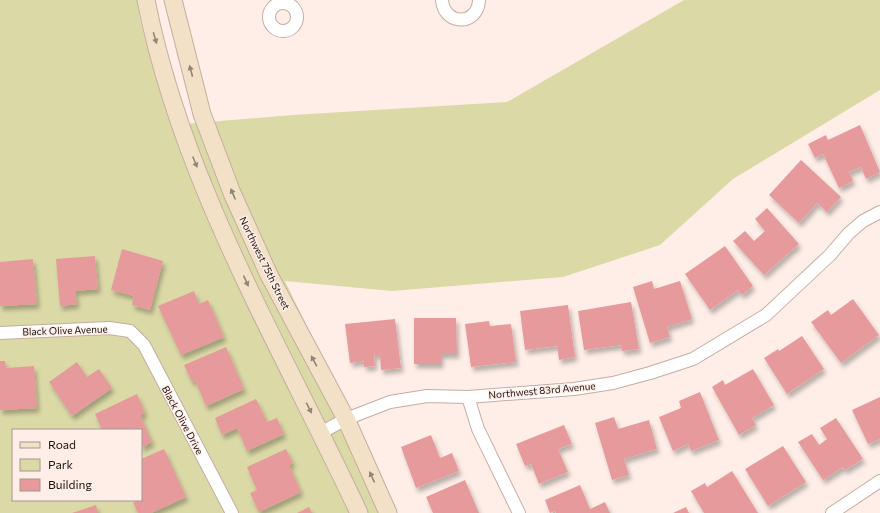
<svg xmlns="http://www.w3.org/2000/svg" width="880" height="513" font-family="Commissioner,sans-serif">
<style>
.green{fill:#dbd9a6;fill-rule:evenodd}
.building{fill:#e69a9b;filter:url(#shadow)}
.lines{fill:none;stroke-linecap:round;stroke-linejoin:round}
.street-casing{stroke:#c5ada1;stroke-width:14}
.secondary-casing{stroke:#c5ada1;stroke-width:19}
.street{stroke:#fff;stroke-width:12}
.secondary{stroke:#f2e1c7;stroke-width:17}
.oneway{fill:#928574}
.labels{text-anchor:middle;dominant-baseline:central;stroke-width:3;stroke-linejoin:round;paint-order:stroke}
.street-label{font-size:10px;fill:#1c140f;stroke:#feeee7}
</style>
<defs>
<filter id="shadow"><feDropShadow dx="2.5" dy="4.5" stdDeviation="2" flood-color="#0004"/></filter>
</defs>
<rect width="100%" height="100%" fill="#feeee7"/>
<path class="green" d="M 0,0 L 137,0 L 141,24 L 172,125 L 293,115 L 507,102 L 684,0 L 880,0 L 880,90 L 733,179 L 660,245 L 563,277 L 392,291 L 285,281 L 397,513 L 0,513 ZM 13,430 L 141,430 L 141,500 L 13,500 Z"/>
<path class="building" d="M 860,125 L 880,172 L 866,179 L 861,167 L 849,172 L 853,181 L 839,188 L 823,154 L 815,158 L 808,144 L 826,135 L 828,140 Z
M 801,160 L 841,197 L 827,212 L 817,203 L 799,223 L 769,195 Z
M 767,208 L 799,244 L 764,275 L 733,241 L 745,231 L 754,241 L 765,231 L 755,219 Z
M 725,246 L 753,286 L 742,295 L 738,290 L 710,310 L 685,274 Z
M 122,249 L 163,261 L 150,310 L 132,305 L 134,296 L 111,290 Z
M 95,256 L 98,289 L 75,291 L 77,304 L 60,306 L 56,259 Z
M 33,259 L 37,304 L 0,306 L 0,262 Z
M 652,281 L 654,289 L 680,281 L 692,319 L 667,327 L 670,337 L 650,343 L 633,287 Z
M 194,291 L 199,304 L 208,300 L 224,337 L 181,355 L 158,306 Z
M 853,299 L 879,335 L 841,363 L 811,322 L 828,310 L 831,315 Z
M 631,302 L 639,349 L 622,351 L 621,345 L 584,350 L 578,311 Z
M 568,305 L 575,357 L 559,360 L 557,346 L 525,350 L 520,311 Z
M 414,318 L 456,318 L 457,354 L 441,354 L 441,364 L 414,364 Z
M 395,319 L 401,368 L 381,370 L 380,355 L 374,355 L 375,366 L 364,367 L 364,361 L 350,363 L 345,324 Z
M 489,321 L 490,326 L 511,324 L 516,362 L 471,367 L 465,324 Z
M 802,336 L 824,369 L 787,394 L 764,358 L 778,349 L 779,351 Z
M 226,347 L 244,389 L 206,406 L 195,380 L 192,382 L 184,365 Z
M 0,361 L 5,361 L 6,368 L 34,366 L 37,408 L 0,410 Z
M 77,362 L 87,377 L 99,369 L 112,388 L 72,416 L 49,382 Z
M 753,369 L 774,405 L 752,418 L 756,425 L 739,435 L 712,387 L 723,380 L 725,385 Z
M 700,392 L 719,440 L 691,451 L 688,444 L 673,451 L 659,417 L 681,408 L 679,401 Z
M 137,394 L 145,413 L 140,415 L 152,442 L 141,448 L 141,430 L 102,430 L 95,414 Z
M 880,397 L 880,439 L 868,444 L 852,410 Z
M 256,399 L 267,422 L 277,418 L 284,434 L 247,451 L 237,428 L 222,435 L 215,418 Z
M 614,417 L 618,429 L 649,420 L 657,449 L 624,459 L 629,475 L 612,480 L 595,423 Z
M 836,418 L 863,459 L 845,470 L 843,467 L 823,480 L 798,442 L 812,434 L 819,445 L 827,439 L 820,428 Z
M 564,425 L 572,444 L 558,449 L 568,472 L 539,484 L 531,464 L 525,466 L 516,444 Z
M 431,435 L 440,458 L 452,453 L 459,471 L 416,488 L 401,447 Z
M 783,446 L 806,482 L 768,506 L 745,469 Z
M 164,449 L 186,497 L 151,513 L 138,513 L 133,502 L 141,500 L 141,459 Z
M 286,449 L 293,463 L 289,465 L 301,492 L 259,512 L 250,493 L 257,490 L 247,467 Z
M 732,471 L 758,513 L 704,513 L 691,491 L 705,483 L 707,487 Z
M 465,480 L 479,513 L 433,513 L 426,497 Z
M 580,485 L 590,509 L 605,502 L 610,513 L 556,513 L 555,511 L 550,513 L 545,500 Z
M 96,505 L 98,513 L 72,513 Z
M 309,507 L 312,513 L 297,513 Z
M 686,507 L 689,513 L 673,513 Z"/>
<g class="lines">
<g class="street-casing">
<path id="street" d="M 442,0 C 444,26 478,26 479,0
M269 17a14 14 0 1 1 28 0a14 14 0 1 1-28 0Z
M 0,333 L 109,328 L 130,331 L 144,345 L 232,513
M 468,397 L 478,429 L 519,513
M 322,432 L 346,419 L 390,402 L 427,396 L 468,397 L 574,389 L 613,383 L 650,373 L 693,359 L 766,315 L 830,255 L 849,233 L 863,221 L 880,212
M 832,513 L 880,481"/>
</g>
<g class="secondary-casing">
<path id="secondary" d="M 146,0 C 182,183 281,346 359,513
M 173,0 L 202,114 L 232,193 L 269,275 L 346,419 L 388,513"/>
</g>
<use href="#street" class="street"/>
<use href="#secondary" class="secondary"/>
</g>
<defs><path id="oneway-solid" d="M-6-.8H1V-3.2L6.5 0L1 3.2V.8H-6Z"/></defs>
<g class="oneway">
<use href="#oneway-solid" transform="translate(155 38) rotate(74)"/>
<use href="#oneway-solid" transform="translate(191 71) rotate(-105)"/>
<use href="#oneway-solid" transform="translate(195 162) rotate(68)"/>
<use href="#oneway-solid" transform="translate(233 194) rotate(-113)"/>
<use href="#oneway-solid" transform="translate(246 281) rotate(66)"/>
<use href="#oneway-solid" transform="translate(314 361) rotate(-118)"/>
<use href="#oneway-solid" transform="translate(309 408) rotate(63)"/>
<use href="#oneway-solid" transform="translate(372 477) rotate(-114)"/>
</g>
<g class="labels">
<g class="street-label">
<text transform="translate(265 263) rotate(64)">Northwest 75th Street</text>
<text transform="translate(65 330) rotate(-2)">Black Olive Avenue</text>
<text transform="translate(542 390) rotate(-5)">Northwest 83rd Avenue</text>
<text transform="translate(183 420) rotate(62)">Black Olive Drive</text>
</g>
</g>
<rect x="12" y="429" width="130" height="72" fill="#feeee7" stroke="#a49791"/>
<rect x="20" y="442" width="20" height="6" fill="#f2e1c7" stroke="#a49791"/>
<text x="48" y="449" font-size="12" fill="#1c140f">Road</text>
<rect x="20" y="459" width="20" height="12" fill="#dbd9a6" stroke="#a49791"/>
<text x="48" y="469" font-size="12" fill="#1c140f">Park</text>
<rect x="20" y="479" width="20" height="12" fill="#e69a9b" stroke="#a49791"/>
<text x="48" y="489" font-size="12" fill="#1c140f">Building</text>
</svg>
